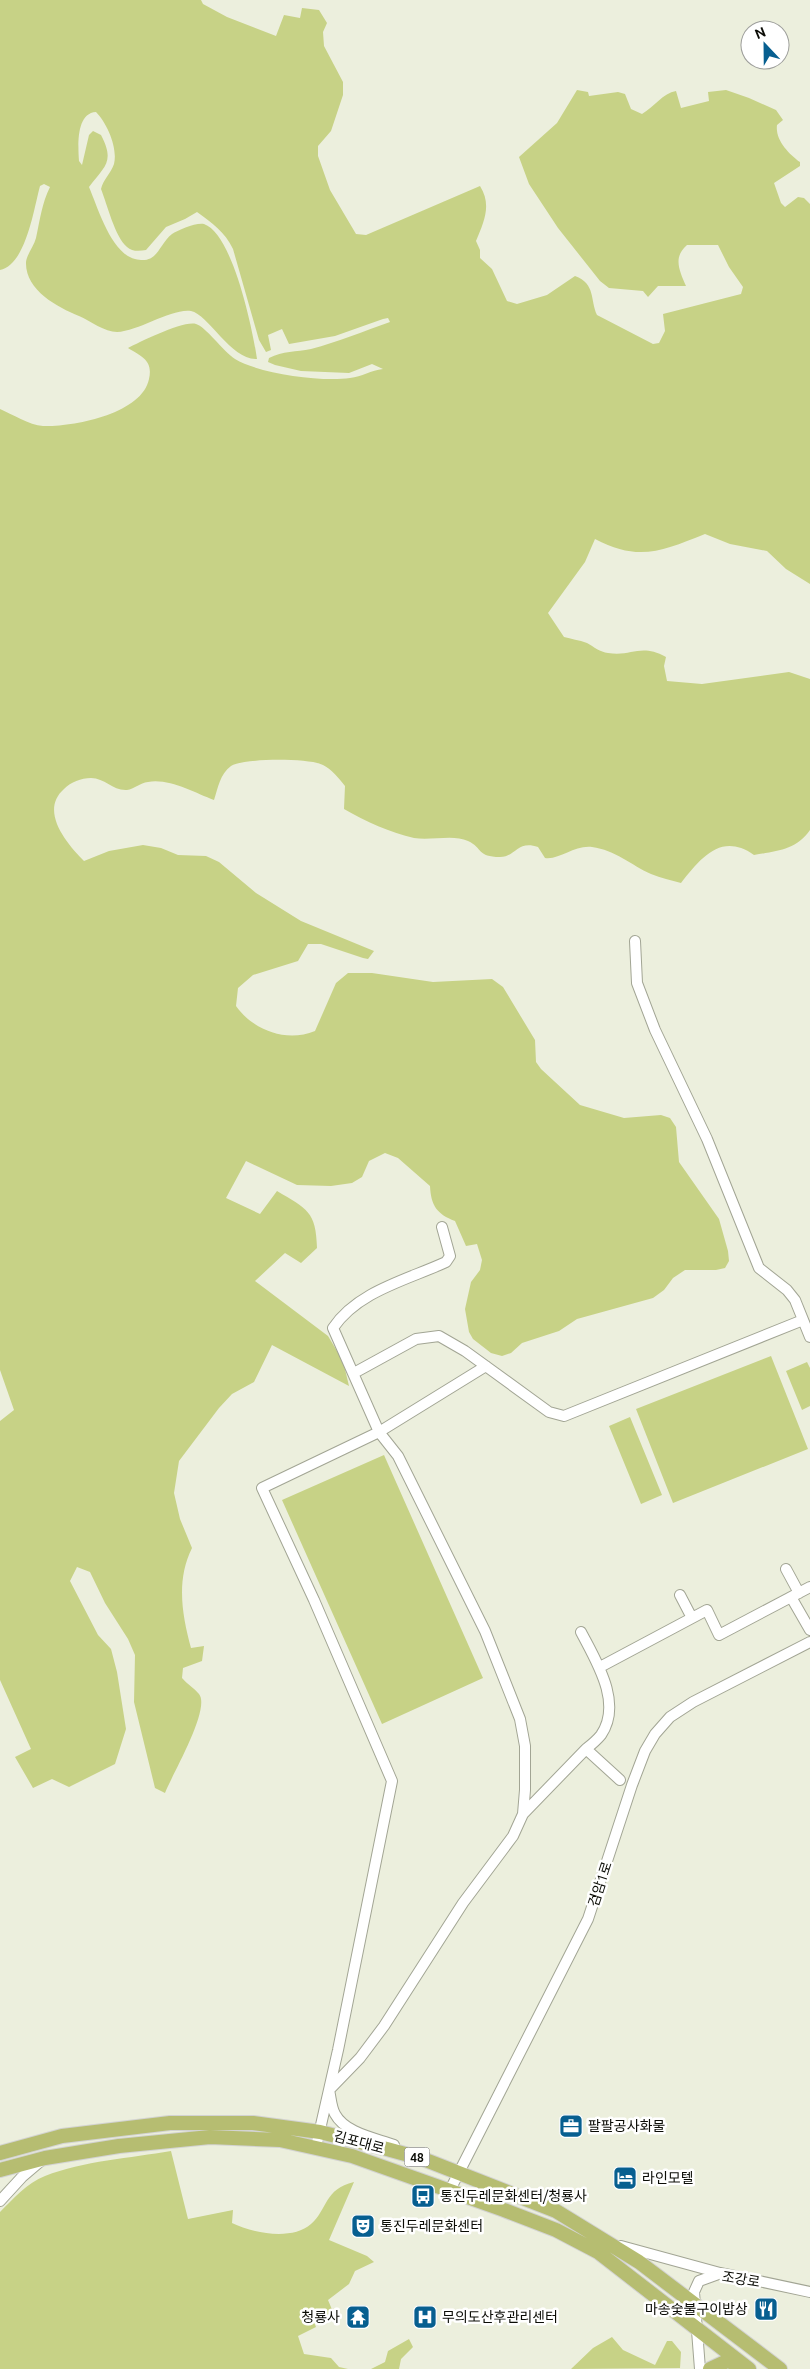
<svg xmlns="http://www.w3.org/2000/svg" width="810" height="2369" font-family="Ubuntu,'Noto Sans KR',sans-serif">
<style>
.green{fill:#c7d286}
.lines{fill:none;stroke-linecap:round;stroke-linejoin:round}
.minor-casing{stroke:#a2a594;stroke-width:12}
.major-casing{stroke:#d3d3d2;stroke-width:16}
.minor{stroke:#fff;stroke-width:10}
.major{stroke:#b6bd71;stroke-width:14}
.labels{text-anchor:middle;dominant-baseline:central;stroke-width:5;stroke-linejoin:round;paint-order:stroke}
.shield{fill:#fff;stroke:#545551;stroke-width:1}
.shield-label{font-size:12px;font-weight:bold;fill:#0b0c06}
.street-label{font-size:14px;fill:#0b0c06;stroke:#fff}
.poi-label{font-size:14px;fill:#0b0c06;stroke:#fff;text-anchor:start}
</style>
<rect width="100%" height="100%" fill="#ecefdd"/>
<path class="green" d="M 0,0 L 201,0 L 203,4 L 227,17 L 276,36 L 284,15 L 300,18 L 302,8 L 319,10 L 327,23 L 323,32 L 324,46 L 343,82 L 343,95 L 331,131 L 318,146 L 318,156 L 330,190 L 356,234 L 366,235 L 480,186 C 492,205 484,222 476,241 L 480,250 L 480,258 L 492,269 L 507,301 L 517,304 L 547,295 L 575,276 C 596,284 590,300 597,315 L 653,344 L 659,343 L 665,331 L 663,314 L 741,294 L 743,287 L 729,267 L 718,245 L 687,245 C 673,257 679,270 686,286 L 658,286 L 648,297 L 643,291 L 609,288 L 600,281 L 558,228 L 529,184 L 519,157 L 557,123 L 577,90 L 588,92 L 589,96 L 618,92 L 625,94 L 631,109 L 642,114 C 654,107 663,93 676,91 L 681,108 L 709,101 L 708,92 L 726,90 L 749,98 L 776,110 L 783,120 L 777,125 C 775,140 789,154 800,162 L 800,166 L 774,183 L 781,203 L 785,207 L 798,197 L 804,198 L 810,204 L 810,584 L 786,569 L 767,551 L 730,544 L 705,534 C 662,551 639,562 595,539 L 585,562 L 548,613 L 564,637 C 571,639 579,640 587,643 C 594,647 600,652 608,653 C 632,657 640,643 666,657 L 664,666 L 667,681 L 702,684 L 789,672 L 810,679 L 810,830 C 796,850 777,851 754,855 C 721,832 701,858 681,883 C 671,880 661,878 651,874 C 631,865 615,850 592,847 C 574,845 560,860 545,858 L 538,847 C 517,840 516,857 500,857 C 477,857 483,848 468,841 C 453,834 431,841 414,838 C 391,833 365,821 344,809 L 345,786 C 339,778 331,769 323,765 C 310,758 243,758 231,766 C 220,774 218,788 214,800 C 195,793 169,778 148,782 C 140,783 134,789 127,790 C 113,791 105,778 91,778 C 81,778 71,782 64,789 C 39,811 67,844 84,861 L 109,851 L 143,845 L 161,848 L 178,855 L 206,856 L 219,862 L 256,893 L 301,921 L 374,951 L 368,959 L 363,958 L 321,944 L 308,944 L 298,961 L 253,975 L 238,988 L 236,1006 C 253,1030 286,1043 315,1031 L 336,983 L 348,973 L 372,973 L 433,982 L 492,979 L 503,987 L 535,1040 L 536,1062 L 541,1069 L 580,1105 L 624,1118 L 661,1115 L 670,1118 L 676,1127 L 679,1162 L 719,1219 L 728,1251 L 729,1261 L 725,1268 L 716,1270 L 685,1270 L 673,1278 L 664,1290 L 653,1298 L 577,1319 L 559,1331 L 522,1343 L 511,1353 L 502,1356 L 491,1353 L 473,1339 L 469,1332 L 465,1309 L 471,1282 L 480,1270 L 482,1260 L 477,1244 L 466,1246 L 455,1221 C 437,1214 431,1206 430,1186 L 398,1158 L 385,1153 L 369,1161 L 362,1177 L 352,1183 L 331,1186 L 297,1185 L 246,1161 L 226,1198 L 260,1214 L 277,1191 C 307,1209 316,1211 317,1248 L 301,1263 L 285,1253 L 255,1281 L 328,1336 L 343,1361 L 349,1386 L 272,1345 L 254,1382 L 232,1394 L 219,1408 L 179,1461 L 174,1493 L 180,1519 L 192,1548 C 176,1580 182,1615 191,1648 L 204,1646 L 202,1661 L 183,1668 L 182,1678 C 187,1684 194,1688 199,1694 C 211,1709 172,1775 165,1793 L 155,1788 L 134,1702 L 135,1655 L 128,1639 L 105,1603 L 90,1572 L 77,1567 L 70,1581 L 98,1635 L 111,1649 L 117,1672 L 126,1729 L 115,1764 L 69,1787 L 52,1779 L 33,1788 L 15,1757 L 31,1749 L 0,1680 L 0,1421 L 14,1410 L 0,1370 L 0,409 C 12,414 29,425 43,426 C 73,427 142,414 149,379 C 153,361 143,357 128,348 C 140,342 184,320 196,324 C 205,326 223,351 235,359 C 260,374 321,382 350,378 C 362,377 371,370 383,369 L 372,364 L 349,373 L 301,371 L 275,365 L 268,362 L 269,358 C 283,351 296,352 311,349 C 338,342 364,331 390,322 L 388,318 L 383,319 L 335,336 L 289,344 L 282,329 L 268,335 L 271,350 L 266,352 L 259,340 L 233,249 C 225,232 212,223 197,212 L 185,219 L 166,227 L 146,250 C 140,251 132,252 127,247 C 115,237 107,204 101,189 C 103,180 111,173 114,164 C 118,148 107,123 96,112 C 76,113 78,146 79,161 L 82,165 L 89,135 L 93,131 L 101,135 C 115,162 105,166 89,187 C 98,208 111,253 135,259 C 158,265 158,245 172,234 C 178,230 197,222 204,224 C 233,234 253,331 257,359 C 232,361 208,314 191,311 C 172,308 139,331 117,332 C 105,332 90,321 79,316 C 57,307 25,290 26,262 C 27,254 34,246 36,238 C 40,219 42,203 50,187 L 44,184 L 40,186 C 34,208 26,265 0,270 Z
M 771,1356 L 808,1449 L 673,1503 L 636,1409 Z
M 807,1362 L 810,1368 L 810,1406 L 802,1410 L 786,1371 Z
M 630,1417 L 662,1495 L 641,1504 L 609,1426 Z
M 384,1455 L 483,1678 L 382,1724 L 282,1500 Z
M 171,2151 L 188,2219 L 233,2210 L 232,2223 C 252,2233 292,2241 311,2224 C 328,2209 324,2189 354,2182 L 329,2240 L 367,2256 L 374,2262 L 355,2271 L 349,2284 L 328,2300 L 333,2312 L 314,2322 L 316,2327 L 298,2336 L 304,2354 L 331,2358 L 339,2367 L 348,2369 L 0,2369 L 0,2212 C 13,2199 27,2183 45,2176 C 83,2161 131,2158 171,2151 Z
M 612,2337 L 623,2350 L 655,2365 L 667,2341 L 672,2341 L 681,2352 L 680,2368 L 571,2369 L 593,2348 Z
M 409,2339 L 413,2347 L 401,2359 L 399,2369 L 371,2369 L 385,2362 L 388,2351 Z"/>
<g class="lines">
<g class="minor-casing">
<path id="minor" d="M 635,941 L 637,983 L 655,1030 L 707,1139 L 759,1268 L 787,1290 L 795,1300 L 810,1337
M 354,1373 L 416,1339 L 439,1336 L 465,1351 L 549,1412 L 564,1416 L 803,1320
M 786,1569 L 799,1593
M 791,1597 L 810,1630
M 692,1618 L 707,1610 L 719,1635 L 810,1587
M 581,1632 C 596,1661 623,1703 601,1735 C 597,1740 591,1745 586,1749
M 600,1667 L 692,1618 L 680,1595
M 523,1814 L 586,1749 L 620,1780
M 394,2145 C 375,2138 345,2133 335,2114 C 331,2107 331,2098 329,2090 L 360,2058 L 384,2026 L 463,1903 L 513,1836 L 523,1814 L 525,1790 L 525,1746 L 520,1719 L 485,1631 L 398,1456 L 379,1432 L 333,1328 C 358,1291 407,1280 446,1262 L 450,1256 L 442,1227
M 316,2147 L 338,2050 L 392,1781 L 314,1600 L 262,1488 L 379,1432 L 486,1366
M 450,2190 L 588,1919 L 632,1785 L 645,1751 L 655,1734 L 670,1717 L 693,1702 L 810,1642
M 0,2201 L 22,2177 L 42,2160
M 621,2246 L 720,2273
M 700,2369 L 694,2292 L 699,2281 L 721,2273 L 810,2292"/>
</g>
<g class="major-casing">
<path id="major" d="M 0,2153 L 62,2136 L 170,2123 L 253,2123 L 320,2132 L 387,2149 L 423,2159 L 556,2211 L 639,2262 L 780,2369
M 0,2170 L 45,2158 L 119,2146 L 210,2137 L 280,2140 L 352,2156 L 504,2210 L 556,2230 L 598,2252 L 749,2369
M 710,2369 L 727,2361 L 741,2365"/>
</g>
<use href="#minor" class="minor"/>
<use href="#major" class="major"/>
</g>
<defs>
<g id="office-square" transform="scale(1.25)"><rect x="-9" y="-9" width="18" height="18" rx="4" fill="#075f90" stroke="#fff"/><path d="M-6-3h4V-5.5h4V-3h4V5H-6ZM-1-4.5V-3h2v-1.5ZM-6 0V1H6V0Z" fill="#fff"/></g>
<g id="hotel-square" transform="scale(1.25)"><rect x="-9" y="-9" width="18" height="18" rx="4" fill="#075f90" stroke="#fff"/><path d="M-6-4.5h1.5V1H6V5H4.5V3h-9V5H-6ZM-4 0a1.8 1.8 0 1 1 3.6 0ZM.5 0V-2.5h3Q6-2.5 6 0Z" fill="#fff"/></g>
<g id="bus-square" transform="scale(1.25)"><rect x="-9" y="-9" width="18" height="18" rx="4" fill="#075f90" stroke="#fff"/><path d="M-5-6H5V4H4V6H2V4H-2V6H-4V4H-5ZM-3.5-4V0h7V-4ZM-3.5 1.2v1.5H-2V1.2ZM2 1.2v1.5H3.5V1.2Z" fill="#fff"/></g>
<g id="theatre-square" transform="scale(1.25)"><rect x="-9" y="-9" width="18" height="18" rx="4" fill="#075f90" stroke="#fff"/><path d="M-5-5.5Q0-4 5-5.5V0Q5 5 0 6Q-5 5-5 0ZM-3.3-2.5H-1v1.5H-3.3ZM1-2.5H3.3v1.5H1ZM-2.8 1Q0 5.5 2.8 1Z" fill="#fff"/></g>
<g id="restaurant-square" transform="scale(1.25)"><rect x="-9" y="-9" width="18" height="18" rx="4" fill="#075f90" stroke="#fff"/><path d="M-5-6h1v4h1v-4h1v4h1v-4h1v5L-1.5 .5V6h-2V.5L-5-1ZM5-6V6H3V1.5H1.5Q1.5-4 5-6Z" fill="#fff"/></g>
<g id="temple-square" transform="scale(1.25)"><rect x="-9" y="-9" width="18" height="18" rx="4" fill="#075f90" stroke="#fff"/><path d="M0-6L5-2H3V0L6.5 2.5H4V6H1.5V3h-3V6H-4V2.5H-6.5L-3 0V-2H-5Z" fill="#fff"/></g>
<g id="hospital-square" transform="scale(1.25)"><rect x="-9" y="-9" width="18" height="18" rx="4" fill="#075f90" stroke="#fff"/><path d="M-5-5h3v3.5h4V-5h3V5h-3V1.5h-4V5h-3Z" fill="#fff"/></g>
</defs>
<g fill-rule="evenodd">
<use href="#office-square" x="571" y="2126"/>
<use href="#hotel-square" x="625" y="2178"/>
<use href="#bus-square" x="423" y="2196"/>
<use href="#theatre-square" x="363" y="2226"/>
<use href="#restaurant-square" x="766" y="2309"/>
<use href="#temple-square" x="358" y="2317"/>
<use href="#hospital-square" x="425" y="2317"/>
</g>
<g class="labels">
<rect class="shield" x="404.5" y="2147.5" width="25" height="19" rx="4"/>
<g class="shield-label">
<text x="417" y="2157">48</text>
</g>
<g class="street-label">
<text transform="translate(600 1884) rotate(-72)">검암1로</text>
<text transform="translate(359 2142) rotate(15)">김포대로</text>
<text transform="translate(741 2279) rotate(9)">조강로</text>
</g>
<g class="poi-label">
<text x="588" y="2126">팔팔공사화물</text>
<text x="642" y="2178">라인모텔</text>
<text x="440" y="2196">통진두레문화센터/청룡사</text>
<text x="380" y="2226">통진두레문화센터</text>
<text x="748" y="2309" text-anchor="end">마송숯불구이밥상</text>
<text x="340" y="2317" text-anchor="end">청룡사</text>
<text x="442" y="2317">무의도산후관리센터</text>
</g>
</g>
<g transform="translate(765 45) rotate(338)"><circle r="24" fill="#ffffff" stroke="#9d9e9b"/>
<path d="M0-4L9 19L0 12L-9 19Z" fill="#075f90"/>
<text y="-8" font-size="14" font-weight="bold" text-anchor="middle" fill="#0b0c06">N</text>
</g>
</svg>
